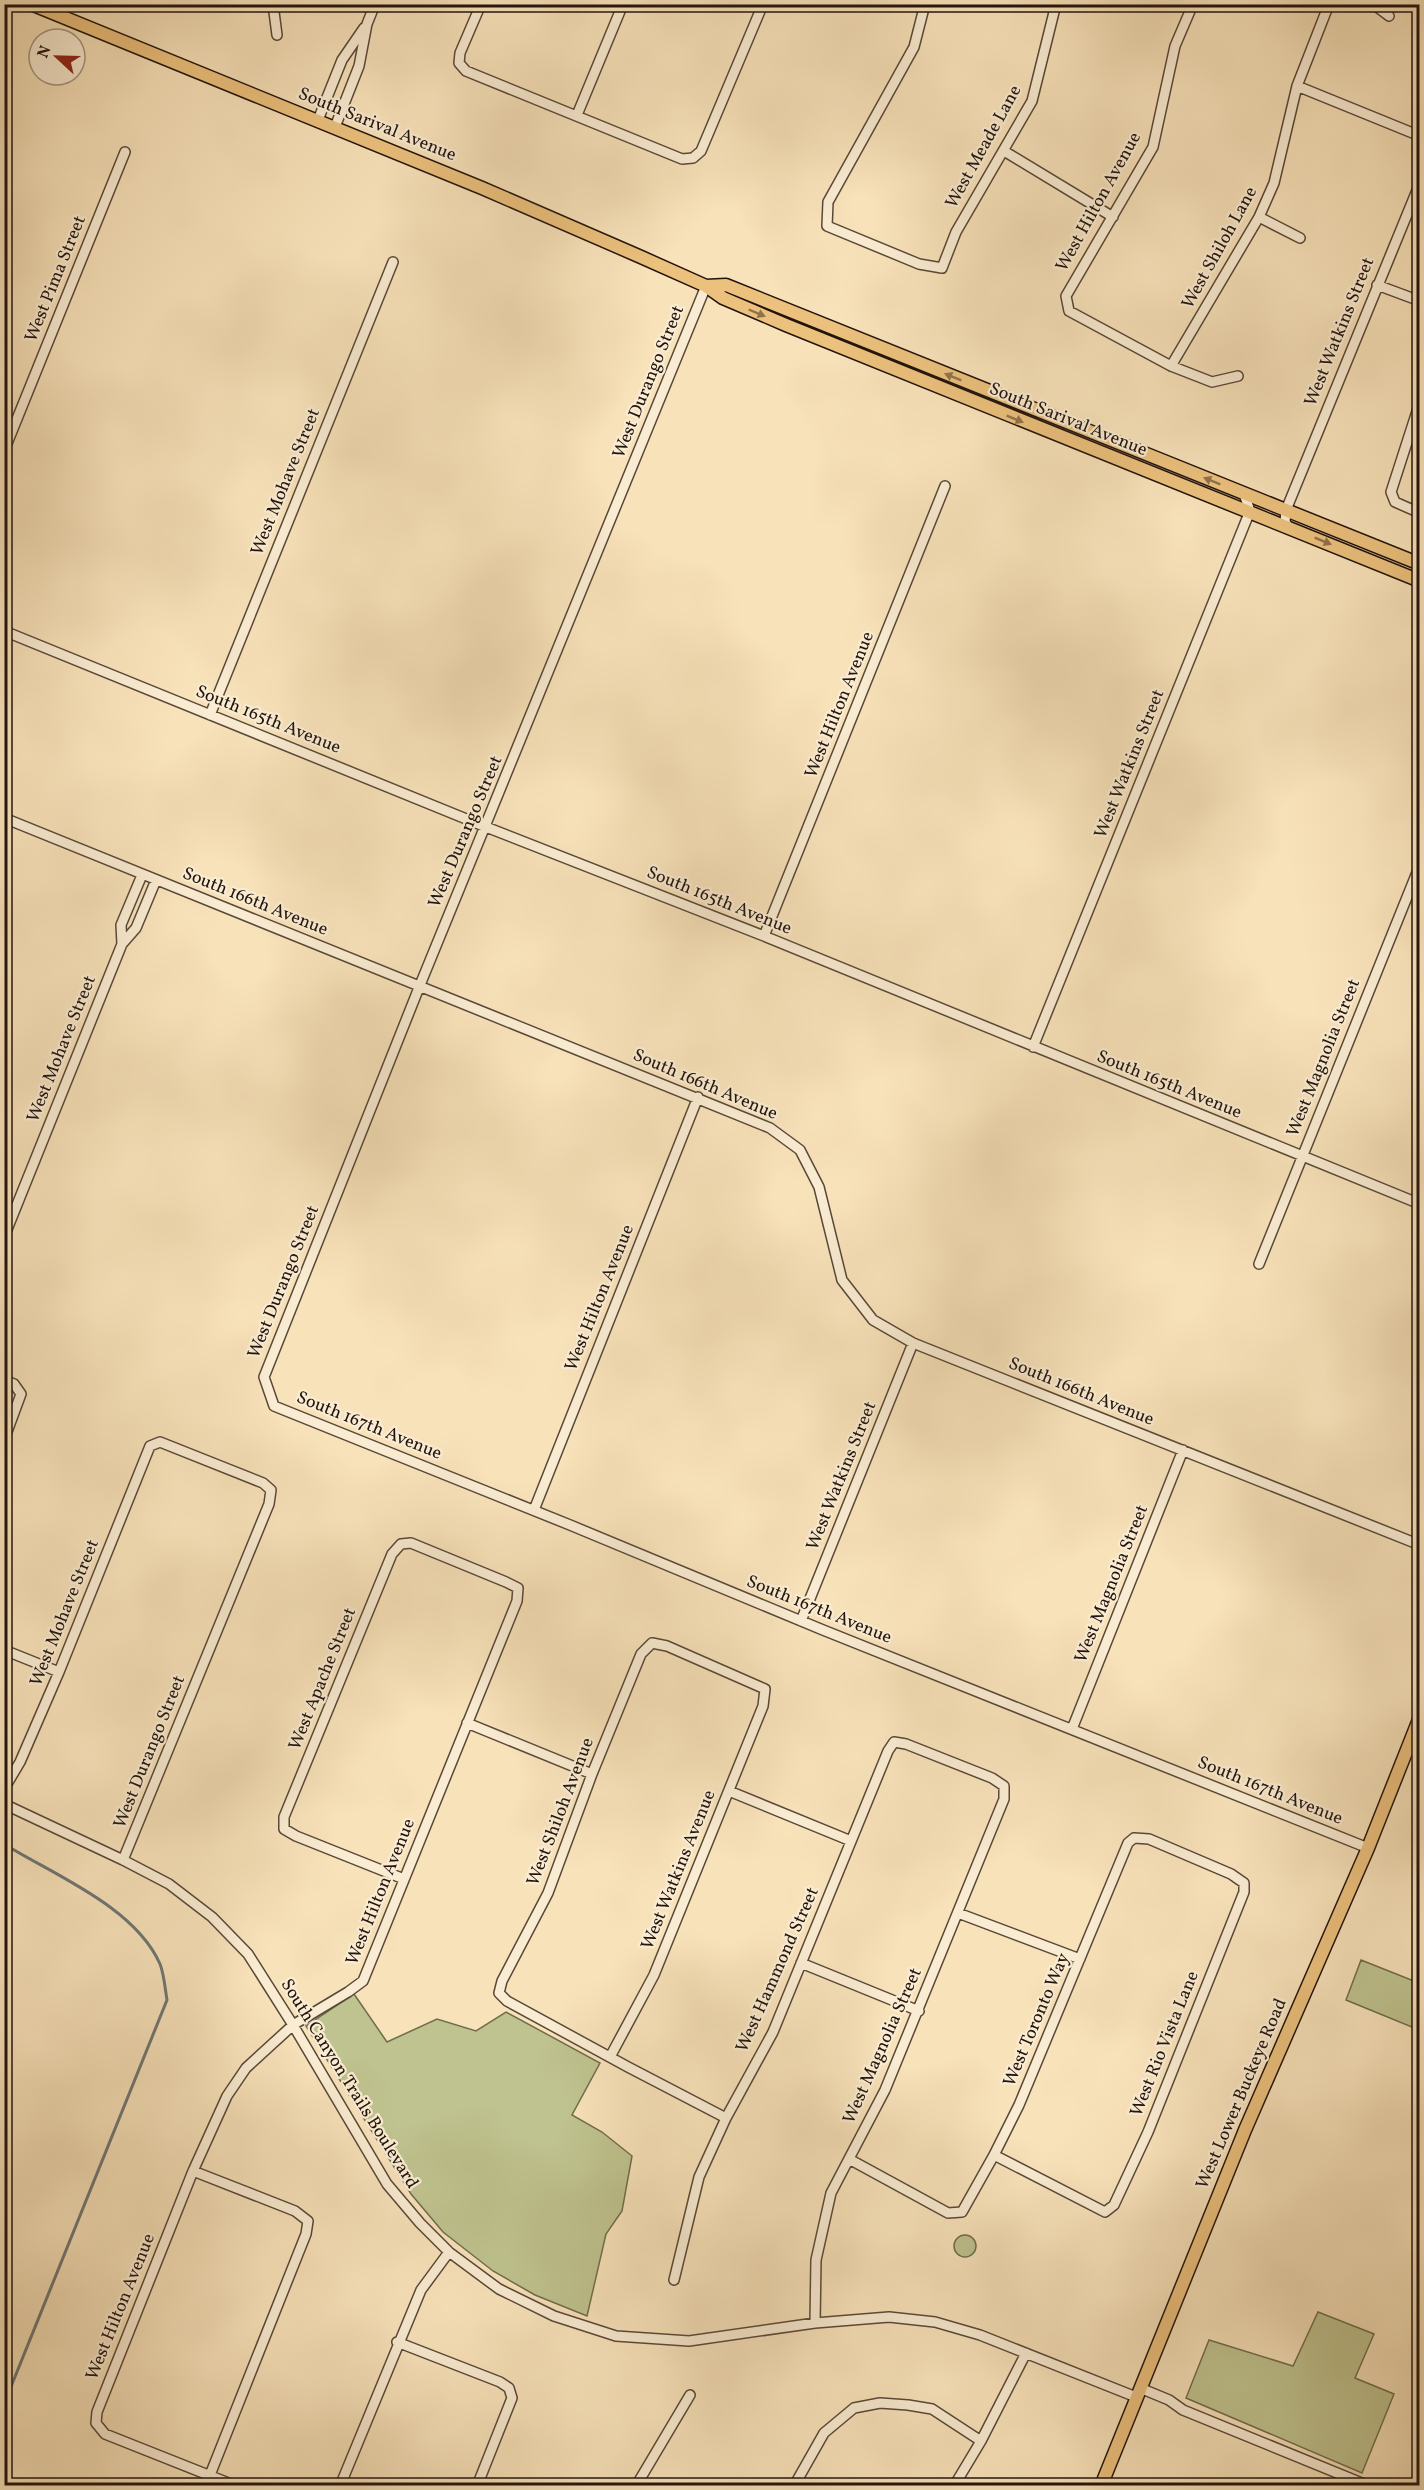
<svg xmlns="http://www.w3.org/2000/svg" width="1424" height="2490" font-family="Vollkorn,serif">
<style>
.green{fill:#bfc38f;stroke:#706c4e;stroke-width:1.5}
.lines{fill:none;stroke-linecap:round;stroke-linejoin:round}
.stream{stroke:#6f7875;stroke-width:3}
.minor-casing{stroke:#584838;stroke-width:12}
.major-casing{stroke:#22140d;stroke-width:15}
.minor{stroke:#faecd2;stroke-width:9}
.major{stroke:#ecc17d;stroke-width:12}
.oneway{fill:#91734b}
.labels{text-anchor:middle;dominant-baseline:central;stroke-width:4.5;stroke-linejoin:round;paint-order:stroke}
.street-label{font-size:18px;fill:#22140d;stroke:#faecd2}
</style>
<rect width="100%" height="100%" fill="#f8e2ba"/>
<filter id="stains"><feTurbulence type="fractalNoise" baseFrequency=".00333" numOctaves="4"/><feColorMatrix values="0 0 0 0 .2 0 0 0 0 .09 0 0 0 0 .02 0 0 0 .5 -.17"/></filter>
<radialGradient id="worn" r=".72"><stop offset=".6" stop-color="#630" stop-opacity="0"/><stop offset="1" stop-color="#630" stop-opacity=".3"/></radialGradient>
<path class="green" d="M 1361,1960 L 1419,1983 L 1419,2030 L 1346,2000 Z
M 354,1994 L 387,2042 L 437,2019 L 476,2031 L 506,2012 L 600,2063 L 572,2115 L 602,2132 L 632,2156 L 622,2211 L 606,2234 L 587,2316 L 535,2295 L 493,2271 L 443,2232 L 411,2194 L 306,2026 Z
M954 2246a11 11 0 1 1 22 0a11 11 0 1 1-22 0Z
M 1318,2312 L 1374,2334 L 1355,2378 L 1394,2394 L 1362,2473 L 1186,2398 L 1209,2340 L 1293,2366 Z"/>
<g class="lines">
<path class="stream" d="M 4,1844 C 54,1875 135,1907 160,1964 C 164,1974 165,1988 167,2000 L 4,2404
M 4,2478 L 12,2486"/>
<g class="minor-casing">
<path id="minor" d="M 277,4 L 274,12 L 277,35
M 481,4 L 460,53 L 459,63 L 466,71 L 682,159 L 693,158 L 701,151 L 763,4
M 925,4 L 914,47 L 828,202 L 827,226 L 919,264 L 942,268 L 956,232 L 1032,101 L 1056,4
M 1193,4 L 1175,46 L 1153,147 L 1066,296 L 1069,311 L 1171,366 L 1212,382 L 1238,376
M 1373,4 L 1389,16
M 1297,86 L 1420,136
M 577,115 L 623,4
M 318,120 L 342,60 L 364,28
M 335,127 L 359,66 L 367,24 L 375,4
M 1004,151 L 1113,217
M 1259,217 L 1300,238
M 1377,285 L 1420,301
M 706,286 L 420,985 L 264,1377 L 274,1406 L 570,1525 L 823,1630 L 1368,1848
M 1171,366 L 1259,217 L 1274,183 L 1297,86 L 1329,4
M 1420,402 L 1391,492 L 1395,502 L 1420,513
M 4,451 L 125,152
M 1289,528 L 1285,522 L 1286,510 L 1420,183
M 4,631 L 486,827 L 764,936 L 1420,1204
M 210,715 L 393,262
M 4,818 L 770,1128 L 800,1150 L 819,1187 L 842,1280 L 873,1320 L 913,1343 L 1420,1545
M 764,936 L 945,486
M 122,944 L 121,925 L 142,875
M 1033,1047 L 1250,511 L 1244,494
M 6,1232 L 122,944 L 136,928 L 156,880
M 1259,1264 L 1420,865
M 4,1380 L 14,1384 L 21,1394 L 4,1440
M 534,1510 L 698,1097
M 801,1621 L 913,1343
M 4,1650 L 59,1672
M 467,1723 L 592,1774
M 1072,1729 L 1183,1450
M 4,1789 L 20,1762 L 59,1672 L 150,1446 L 160,1442 L 263,1483 L 271,1490 L 269,1504 L 123,1860
M 729,1791 L 851,1841
M 4,1804 L 123,1860 L 169,1884 L 212,1917 L 248,1954 L 293,2025 L 387,2184 L 420,2223 L 449,2252 L 499,2289 L 554,2316 L 616,2336 L 689,2341 L 815,2323 L 889,2317 L 935,2322 L 980,2335 L 1136,2397
M 958,1913 L 1080,1959
M 801,1963 L 919,2011
M 610,2057 L 654,1975 L 763,1706 L 765,1689 L 667,1646 L 652,1643 L 641,1654 L 592,1774 L 548,1893 L 502,1981 L 499,1993 L 507,2001 L 628,2067 L 726,2118
M 849,2159 L 948,2213 L 962,2212 L 994,2155 L 1019,2105 L 1128,1843 L 1134,1838 L 1149,1839 L 1231,1874 L 1244,1883 L 1244,1892 L 1148,2132 L 1114,2205 L 1105,2212 L 994,2155
M 193,2171 L 295,2211 L 308,2221 L 306,2234 L 210,2475
M 674,2280 L 699,2177 L 726,2118 L 773,2032 L 888,1751 L 894,1742 L 906,1744 L 992,1778 L 1004,1786 L 1004,1799 L 885,2090 L 831,2193 L 816,2260 L 815,2323
M 397,2342 L 500,2382 L 509,2388 L 512,2398 L 477,2486
M 1140,2388 L 1169,2400 L 1183,2410 L 1369,2486
M 236,2486 L 105,2434 L 96,2423 L 97,2412 L 193,2171 L 227,2096 L 246,2068 L 293,2025 L 348,1992 L 363,1981 L 517,1601 L 518,1588 L 506,1582 L 411,1543 L 401,1544 L 392,1554 L 284,1817 L 284,1829 L 296,1836 L 404,1879
M 340,2486 L 421,2290 L 449,2252
M 636,2486 L 690,2395
M 794,2486 L 824,2433 L 854,2408 L 880,2403 L 908,2405 L 932,2409 L 981,2441
M 954,2486 L 981,2441 L 1026,2353"/>
</g>
<g class="major-casing">
<path id="major" d="M 31,4 L 482,188 L 641,257 L 706,286 L 723,298 L 786,325 L 1420,581
M 706,286 L 726,285 L 1420,564
M 1101,2486 L 1245,2130 L 1368,1848 L 1420,1717"/>
</g>
<use href="#minor" class="minor"/>
<use href="#major" class="major"/>
</g>
<defs><path id="oneway-solid" d="M-6-.8H1V-3.2L6.5 0L1 3.2V.8H-6Z" transform="scale(1.5)"/></defs>
<g class="oneway">
<use href="#oneway-solid" transform="translate(757 313) rotate(23)"/>
<use href="#oneway-solid" transform="translate(953 377) rotate(-158)"/>
<use href="#oneway-solid" transform="translate(1015 419) rotate(22)"/>
<use href="#oneway-solid" transform="translate(1212 481) rotate(-158)"/>
<use href="#oneway-solid" transform="translate(1323 541) rotate(22)"/>
</g>
<g class="labels">
<g class="street-label">
<text transform="translate(377 125) rotate(22)">South Sarival Avenue</text>
<text transform="translate(984 147) rotate(-61)">West Meade Lane</text>
<text transform="translate(1099 202) rotate(-61)">West Hilton Avenue</text>
<text transform="translate(1220 248) rotate(-61)">West Shiloh Lane</text>
<text transform="translate(56 279) rotate(-68)">West Pima Street</text>
<text transform="translate(1340 332) rotate(-68)">West Watkins Street</text>
<text transform="translate(649 382) rotate(-68)">West Durango Street</text>
<text transform="translate(1068 420) rotate(22)">South Sarival Avenue</text>
<text transform="translate(286 482) rotate(-68)">West Mohave Street</text>
<text transform="translate(840 705) rotate(-68)">West Hilton Avenue</text>
<text transform="translate(268 720) rotate(22)">South 165th Avenue</text>
<text transform="translate(1130 764) rotate(-68)">West Watkins Street</text>
<text transform="translate(466 832) rotate(-67)">West Durango Street</text>
<text transform="translate(719 901) rotate(22)">South 165th Avenue</text>
<text transform="translate(255 902) rotate(22)">South 166th Avenue</text>
<text transform="translate(62 1049) rotate(-68)">West Mohave Street</text>
<text transform="translate(1324 1058) rotate(-68)">West Magnolia Street</text>
<text transform="translate(705 1085) rotate(23)">South 166th Avenue</text>
<text transform="translate(1169 1085) rotate(22)">South 165th Avenue</text>
<text transform="translate(284 1282) rotate(-68)">West Durango Street</text>
<text transform="translate(600 1298) rotate(-68)">West Hilton Avenue</text>
<text transform="translate(1081 1392) rotate(22)">South 166th Avenue</text>
<text transform="translate(369 1426) rotate(22)">South 167th Avenue</text>
<text transform="translate(842 1476) rotate(-68)">West Watkins Street</text>
<text transform="translate(1112 1584) rotate(-68)">West Magnolia Street</text>
<text transform="translate(819 1610) rotate(22)">South 167th Avenue</text>
<text transform="translate(65 1613) rotate(-68)">West Mohave Street</text>
<text transform="translate(323 1679) rotate(-68)">West Apache Street</text>
<text transform="translate(150 1752) rotate(-68)">West Durango Street</text>
<text transform="translate(1270 1791) rotate(22)">South 167th Avenue</text>
<text transform="translate(561 1812) rotate(-69)">West Shiloh Avenue</text>
<text transform="translate(679 1870) rotate(-68)">West Watkins Avenue</text>
<text transform="translate(381 1892) rotate(-68)">West Hilton Avenue</text>
<text transform="translate(778 1970) rotate(-66)">West Hammond Street</text>
<text transform="translate(1037 2020) rotate(-67)">West Toronto Way</text>
<text transform="translate(1165 2044) rotate(-68)">West Rio Vista Lane</text>
<text transform="translate(883 2046) rotate(-66)">West Magnolia Street</text>
<text transform="translate(349 2084) rotate(58)">South Canyon Trails Boulevard</text>
<text transform="translate(1242 2094) rotate(-67)">West Lower Buckeye Road</text>
<text transform="translate(121 2307) rotate(-68)">West Hilton Avenue</text>
</g>
</g>
<rect width="1424" height="2490" fill="none" stroke="#f8e2ba" stroke-width="24"/>
<rect x="6" y="6" width="1412" height="2478" fill="none" stroke="#22140d" stroke-width="3"/>
<rect x="12" y="12" width="1400" height="2466" fill="none" stroke="#22140d" stroke-width="1.5"/>
<g transform="translate(57 57) rotate(292)"><circle r="28" fill="#faecd2" stroke="#a49683" stroke-width="1.5"/>
<path d="M0-4.5L10 22L0 15L-10 22Z" fill="#8f2418"/>
<text y="-9" font-size="16" font-weight="bold" text-anchor="middle" fill="#22140d">N</text>
</g>
<rect width="100%" height="100%" filter="url(#stains)"/>
<rect width="100%" height="100%" fill="url(#worn)"/>
</svg>
